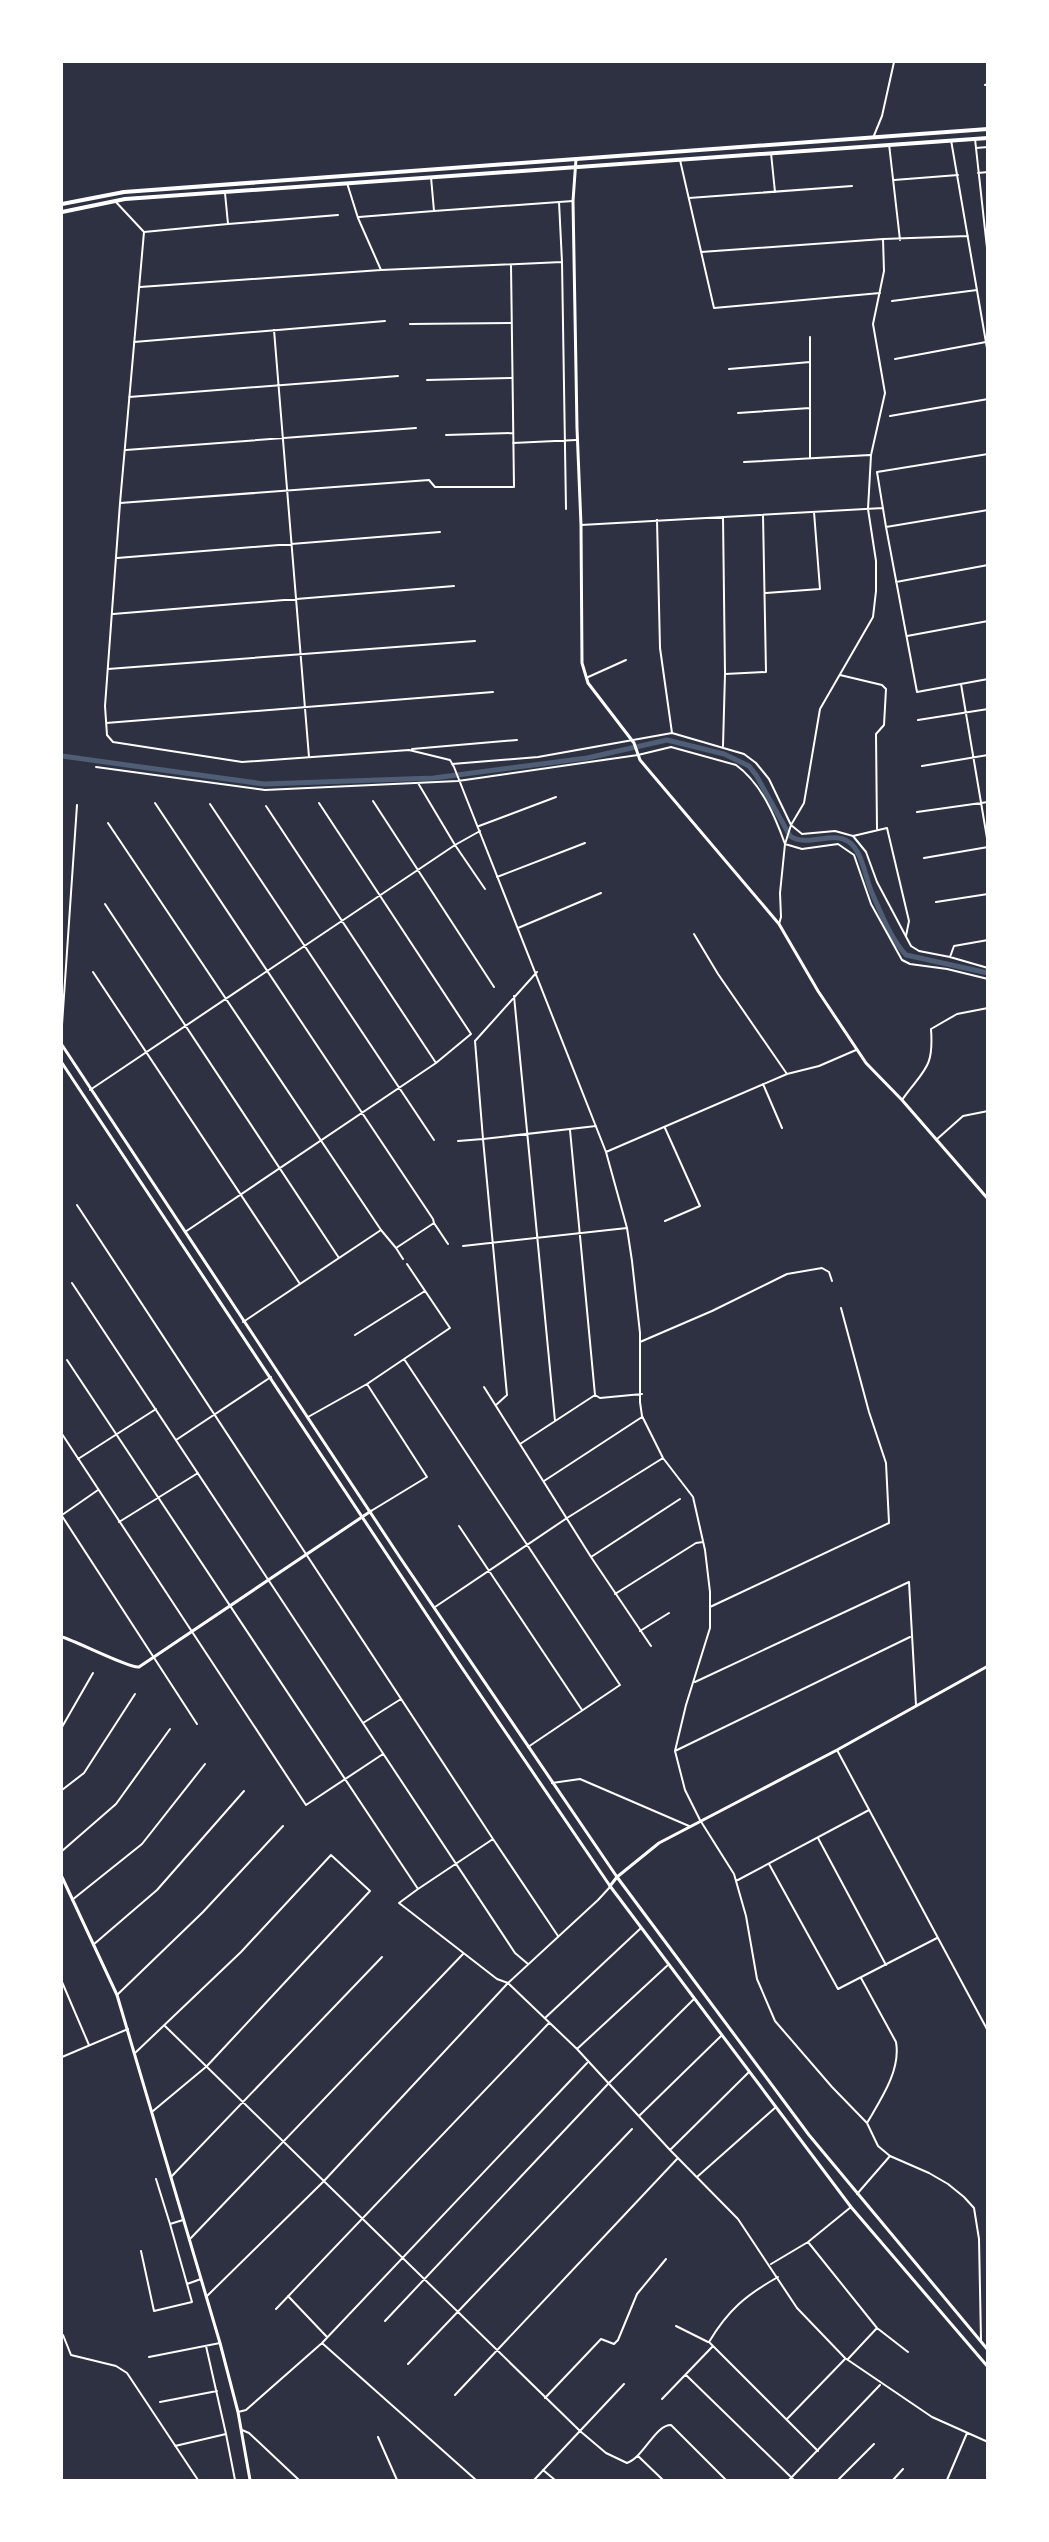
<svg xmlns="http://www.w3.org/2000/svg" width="1049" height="2542" font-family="Bitter,serif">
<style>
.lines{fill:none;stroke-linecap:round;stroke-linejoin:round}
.canal{stroke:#4f5d75;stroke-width:5}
.minor{stroke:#fff;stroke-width:2}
.tertiary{stroke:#fff;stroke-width:3}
.secondary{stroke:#fff;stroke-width:3}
.trunk{stroke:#fff;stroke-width:4}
</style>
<rect width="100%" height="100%" fill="#2d3142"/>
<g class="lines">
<path class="canal" d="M 62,756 L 264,784 L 434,778 L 587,758 L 667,740 L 724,754 L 749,766 L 756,775 L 790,836 C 808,848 832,830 849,842 C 863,852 865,878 872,893 C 881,913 891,939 906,955 L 988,973"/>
<path class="minor" d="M 985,85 L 988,84
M 873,138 L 882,116 L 894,62
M 975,139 L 988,257
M 951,140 L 988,354
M 889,144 L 900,240
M 976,148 L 988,147
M 771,153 L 775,192
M 680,160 L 714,308 L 880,293
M 978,173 L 988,172
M 431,177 L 434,211 L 559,202 L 562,262 L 566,509
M 894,180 L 958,175
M 347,183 L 358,218 L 381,270
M 225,193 L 228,224 L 338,215
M 689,198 L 852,186
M 115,201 L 144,232
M 559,202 L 573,201
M 359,217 L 434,211
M 228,224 L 144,232 L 120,503 L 105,706 L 107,735 L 113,742 L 242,762 L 409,750 L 450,760 L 454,767 L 606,1152 L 627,1228 L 632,1261 L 640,1333 L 640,1402 L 642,1416 L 663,1458 L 693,1497 L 705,1550 L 710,1592 L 710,1628 L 686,1705 L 675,1751 L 685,1790 L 700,1820 L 734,1874 L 746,1916 L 757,1979 L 775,2021 L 832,2087 L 867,2123 L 878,2146 L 890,2156 L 929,2173 L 948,2184 L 964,2197 L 974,2208 L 979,2239 L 981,2340
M 701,252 L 883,239
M 140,287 L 381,270 L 562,262
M 892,301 L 977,290
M 410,324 L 511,323
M 274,330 L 309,757
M 134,342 L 385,321
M 895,359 L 986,342
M 729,369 L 810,362
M 427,380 L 512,378
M 129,397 L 398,376
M 738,413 L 810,408
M 890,416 L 988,399
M 446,435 L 513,433
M 513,443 L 576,440
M 126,450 L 416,428
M 988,454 L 877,472 L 886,527 L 988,510
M 810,458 L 810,337
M 744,462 L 870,455
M 120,503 L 429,480 L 435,487 L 514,487 L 511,265
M 723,517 L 725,674 L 766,672 L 763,515
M 657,520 L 660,648 L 672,733
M 581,525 L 883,508
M 886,527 L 917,692 L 988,679
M 117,558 L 440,532
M 896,582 L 988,565
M 766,593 L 820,589 L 814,512
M 113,614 L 454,586
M 907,636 L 988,621
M 108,669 L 475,641
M 840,675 L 882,685 L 886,689 L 884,725 L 876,734 L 877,829
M 586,678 L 626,660
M 961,684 L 988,844
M 918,720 L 988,709
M 106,723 L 493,692
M 723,746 L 725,674
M 412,749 L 517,740
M 452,764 L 538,757 L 672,733 L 744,754 L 756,763 L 769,779 L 791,825 L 802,834 L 835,831 L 853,836 L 887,828 L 909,921 L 906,936
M 922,766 L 988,755
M 96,767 L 265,790 L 458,781 L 638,755 L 671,747 L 736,765 C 761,783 775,816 785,844 L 802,849 L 838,844 L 854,855 L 871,904 L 902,960 L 910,964 L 947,969 L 988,979
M 418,783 L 455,845 L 485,889
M 373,801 L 494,987
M 210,804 L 434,1140
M 266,806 L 436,1063
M 917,812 L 988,802
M 108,823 L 381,1230 L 396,1248 L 434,1223 L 433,1219 L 155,803
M 479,826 L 556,797
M 853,836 L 866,852 L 877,882 L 911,946 L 919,951 L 950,957
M 924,858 L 988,847
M 497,877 L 585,843
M 936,902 L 988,894
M 105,904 L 339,1258
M 779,924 L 781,917 L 780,893 L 785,844 L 791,825 L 804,803 L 820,709 L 873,617 L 876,591 L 876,561 L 868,509 L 871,455 L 885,393 L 873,324 L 884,271 L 883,239 L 968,236
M 518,928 L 601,893
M 694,934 L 718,974 L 787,1074
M 988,940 L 954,946 L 950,957 L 988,968
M 93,972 L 300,1284
M 537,972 L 475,1041 L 483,1139 L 596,1126
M 514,996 L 555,1421
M 62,1025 L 77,805
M 763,1084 L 782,1128
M 90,1090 L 455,845 L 480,831
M 902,1100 C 924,1069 934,1069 931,1029 L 957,1014 L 988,1008
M 665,1128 L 700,1206 L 665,1221
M 570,1130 L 595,1395
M 936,1140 L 963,1116 L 988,1111
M 458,1141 L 483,1139 L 507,1395 L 496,1405
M 606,1152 L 787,1074 L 819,1066 L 856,1050
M 77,1205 L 493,1839 L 418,1889
M 434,1223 L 448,1244
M 185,1232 L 436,1063 L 471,1034 L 319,803
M 463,1246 L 627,1228
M 396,1248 L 403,1259
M 72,1283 L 515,1953 L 528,1964
M 243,1322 L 381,1230
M 355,1335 L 425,1291
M 640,1342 L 712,1311 L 787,1274 L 822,1268 L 829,1272 L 832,1281
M 404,1359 L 620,1685 L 528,1747
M 67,1360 L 418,1889 L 399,1903 L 497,1979 L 508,1983 L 577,2049 L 670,2150 L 738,2219 L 797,2308 L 845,2358 L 932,2417 L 988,2442
M 367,1384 L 427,1477 L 371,1511
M 484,1387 L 591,1557 L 651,1646
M 308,1417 L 367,1384 L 450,1328 L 407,1264
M 62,1434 L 306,1805 L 383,1754
M 176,1440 L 271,1377
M 520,1444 L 595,1395 L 600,1398 L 642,1394
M 78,1459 L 156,1409
M 544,1481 L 642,1417
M 62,1515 L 98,1490
M 62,1516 L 197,1724
M 119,1522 L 198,1473
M 459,1526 L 582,1710
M 591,1557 L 680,1499
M 615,1594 L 696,1543 L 703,1542
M 435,1607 L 567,1518 L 663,1458
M 710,1607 L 889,1523 L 886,1463 L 869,1412 L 841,1308
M 640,1631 L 669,1613
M 695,1682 L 909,1582 L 916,1705
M 363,1723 L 401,1699
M 62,1727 L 93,1673
M 837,1750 L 988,2031
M 675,1751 L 910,1637
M 552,1783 L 580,1779 L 689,1826
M 62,1790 L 84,1773 L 135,1694
M 818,1838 L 886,1965
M 493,1839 L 558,1936
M 62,1851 L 116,1804 L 170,1729
M 769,1864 L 838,1989 L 937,1938
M 736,1881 L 869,1810
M 72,1900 L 142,1844 L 205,1764
M 93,1945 L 157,1890 L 244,1791
M 861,1978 L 896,2042 C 901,2070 881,2099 867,2123
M 62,1982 L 89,2045
M 117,1995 L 203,1912 L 283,1826
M 545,2018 L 641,1928
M 165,2026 L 580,2431 L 606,2453 L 627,2463 C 644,2457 655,2425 671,2425 L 726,2480
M 577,2049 L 669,1964
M 135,2053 L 241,1952 L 331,1855 L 370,1891 L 207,2066 L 153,2111
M 62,2057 L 128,2029
M 639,2116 L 721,2036
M 670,2150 L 749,2072
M 171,2177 L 382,1957
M 697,2177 L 776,2107
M 156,2179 L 170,2224 L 183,2220
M 857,2194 L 890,2156
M 170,2224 L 187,2284
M 189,2240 L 463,1954
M 808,2242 L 877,2328 L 908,2352
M 141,2251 L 154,2311 L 192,2302 L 187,2284 L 201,2279
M 771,2264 L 808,2242 L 851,2207
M 778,2277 C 746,2295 728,2310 709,2342 L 818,2451
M 288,2296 L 327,2337
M 206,2297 L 323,2182 L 508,1983 L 598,1900 L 610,1887
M 276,2309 L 549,2023
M 385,2321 L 608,2084 L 694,1999
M 676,2326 L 708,2342
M 63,2335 L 71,2355 L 116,2366 L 127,2373 L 198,2480
M 322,2343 L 476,2480
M 149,2357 L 220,2343
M 848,2359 L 877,2328
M 408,2364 L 632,2129
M 686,2375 L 794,2480
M 455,2395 L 677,2159
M 545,2398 L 601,2339 L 614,2344 L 618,2340 L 637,2294 L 666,2259
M 662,2399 L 713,2346
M 160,2402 L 217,2391
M 238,2412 L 246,2410 L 322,2343 L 587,2063
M 787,2419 L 845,2359
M 242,2430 L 249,2433 L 299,2480
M 226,2434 L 235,2480
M 378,2437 L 397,2480
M 175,2446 L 226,2434 L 206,2346
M 638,2456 L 663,2480
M 543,2470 L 555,2480
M 534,2480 L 624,2384
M 789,2480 L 880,2385
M 838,2480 L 874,2444
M 893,2480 L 903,2469
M 947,2480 L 967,2433"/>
<path class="tertiary" d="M 576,159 L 573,201 L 577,428 L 581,525 L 582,663 L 588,683 L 634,743 L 640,760 L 779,924 L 818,991 L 866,1063 L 902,1100 L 988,1199
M 62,1637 C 76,1641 131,1669 139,1667 L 371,1511
M 62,1877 L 117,1995 L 220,2343 L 238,2412 L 250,2480
M 610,1886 L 617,1877 L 659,1843 L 837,1750 L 988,1666"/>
<path class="secondary" d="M 62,1045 L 401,1559 L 617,1877 L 809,2135 L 988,2350
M 62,1063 L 458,1662 L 610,1886 L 851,2207 L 988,2367"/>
<path class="trunk" d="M 62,204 L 124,192 L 988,129
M 62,212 L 125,199 L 988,138"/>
</g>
<rect width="1049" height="2542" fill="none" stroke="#ffffff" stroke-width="126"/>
</svg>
